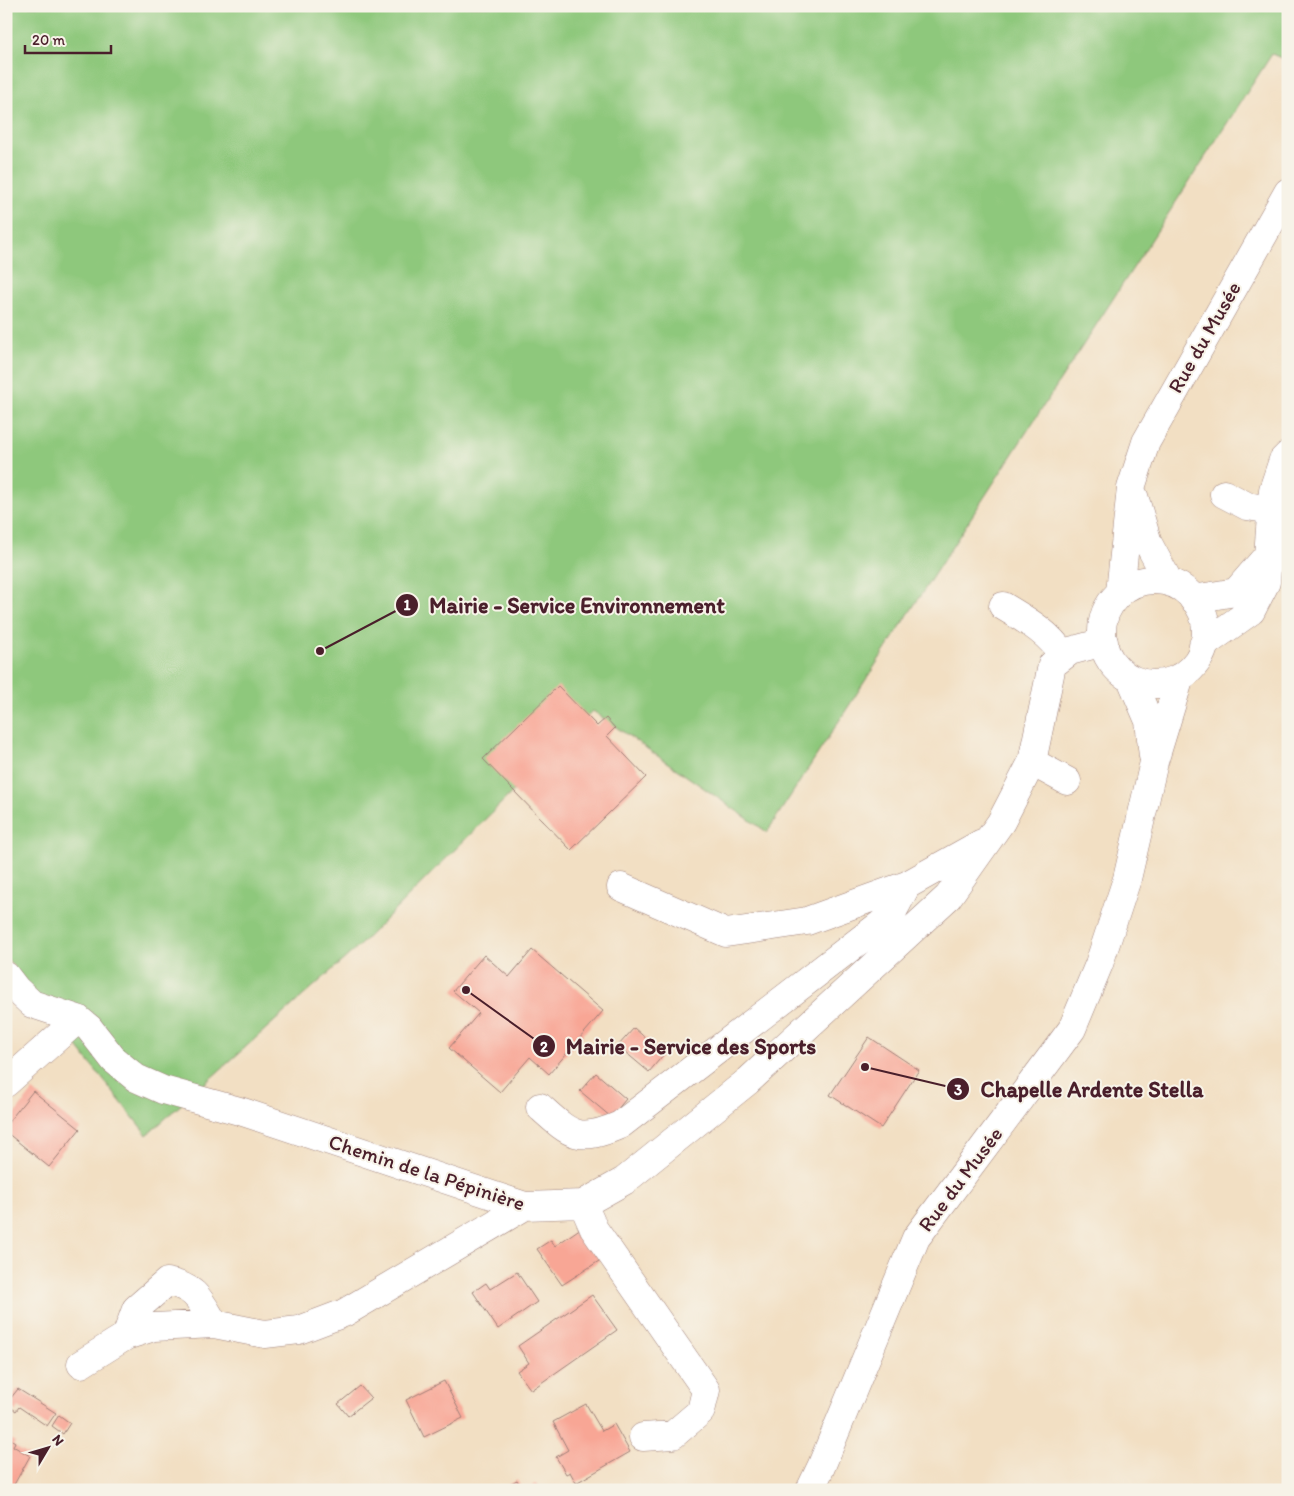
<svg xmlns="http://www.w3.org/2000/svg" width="1294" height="1496" font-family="Itim,sans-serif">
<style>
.green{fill:#8ec87c;stroke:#6c7454}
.building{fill:#f8a695}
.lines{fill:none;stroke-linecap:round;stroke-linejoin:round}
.minor-casing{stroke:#9e7f77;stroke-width:29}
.major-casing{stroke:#9e7f77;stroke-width:29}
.minor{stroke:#fff;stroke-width:28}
.major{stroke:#fff;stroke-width:28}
.labels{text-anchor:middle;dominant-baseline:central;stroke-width:4;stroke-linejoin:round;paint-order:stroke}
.street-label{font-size:21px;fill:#4a1f2b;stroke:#f7f3e8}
.leader{fill:none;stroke:#4a1f2b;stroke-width:2}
.callout-dot{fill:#4a1f2b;stroke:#f7f3e8;stroke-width:2}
.mark-label{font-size:15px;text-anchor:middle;font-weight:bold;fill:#fff}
.callout-label{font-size:22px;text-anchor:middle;font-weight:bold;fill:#4a1f2b;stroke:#f7f3e8;stroke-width:4;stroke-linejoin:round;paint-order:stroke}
</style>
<rect width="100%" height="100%" fill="#f7f3e8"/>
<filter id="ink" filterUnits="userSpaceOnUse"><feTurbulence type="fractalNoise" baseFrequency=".02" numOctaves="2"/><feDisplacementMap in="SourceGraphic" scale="10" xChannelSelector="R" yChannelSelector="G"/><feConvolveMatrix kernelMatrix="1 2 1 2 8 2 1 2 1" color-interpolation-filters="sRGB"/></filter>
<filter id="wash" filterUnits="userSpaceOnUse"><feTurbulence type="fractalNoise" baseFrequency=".0096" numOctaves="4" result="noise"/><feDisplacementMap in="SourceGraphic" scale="20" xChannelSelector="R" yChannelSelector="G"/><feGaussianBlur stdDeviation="1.12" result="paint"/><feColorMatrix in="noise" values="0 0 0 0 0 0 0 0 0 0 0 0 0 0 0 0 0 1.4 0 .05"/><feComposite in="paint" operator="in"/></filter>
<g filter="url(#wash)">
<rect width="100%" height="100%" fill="#f2dfc3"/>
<path class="green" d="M 6,6 L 1288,6 L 1288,61 L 1272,54 L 767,832 L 593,711 L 359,946 L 147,1135 L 6,957 Z"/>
<g id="blocks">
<path class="building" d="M 558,686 L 597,726 L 606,718 L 615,728 L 607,736 L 646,777 L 571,850 L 483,759 Z
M 532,950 L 603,1011 L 549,1074 L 530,1057 L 500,1092 L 449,1048 L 479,1013 L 453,991 L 484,955 L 509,977 Z
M 634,1028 L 664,1054 L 649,1072 L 618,1046 Z
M 869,1037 L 919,1070 L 881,1128 L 830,1095 Z
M 596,1073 L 626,1099 L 611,1117 L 580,1091 Z
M 33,1091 L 80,1129 L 49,1167 L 6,1132 L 6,1125 Z
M 581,1228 L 602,1259 L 562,1285 L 537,1249 L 551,1240 L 555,1246 Z
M 517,1272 L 537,1302 L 498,1329 L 473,1292 L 486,1283 L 490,1289 Z
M 592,1295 L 617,1330 L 531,1390 L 517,1371 L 529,1363 L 518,1346 Z
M 444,1381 L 463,1418 L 424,1437 L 406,1400 Z
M 360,1386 L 371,1398 L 348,1416 L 338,1404 Z
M 18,1389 L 56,1413 L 47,1426 L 19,1407 L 16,1411 L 6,1404 Z
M 586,1404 L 602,1431 L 614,1424 L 630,1452 L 576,1483 L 570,1472 L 566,1474 L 556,1457 L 568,1450 L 553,1422 Z
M 59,1415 L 70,1423 L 63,1434 L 52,1426 Z
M 6,1436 L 15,1442 L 13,1446 L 30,1456 L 11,1490 L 6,1488 Z
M 517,1480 L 522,1490 L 499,1490 Z
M 537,1483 L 540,1490 L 525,1490 Z"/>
</g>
</g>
<g filter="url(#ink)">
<use href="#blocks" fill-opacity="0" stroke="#9e7f77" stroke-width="1"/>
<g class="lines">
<g class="minor-casing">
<path id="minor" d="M 1224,494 L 1247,506 L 1272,510
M 1193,599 L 1236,592 L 1268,555
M 1003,606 C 1026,620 1048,632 1063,655
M 1203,645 L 1251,611 L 1266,582 L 1273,490 L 1283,460 L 1288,455
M 1032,762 L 1067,781
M 621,887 L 726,933 L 807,921 L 907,885 L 982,843
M 6,976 L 16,989 L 32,1004 L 78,1019 L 89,1028 L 114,1060 L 136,1078 L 163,1090 L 243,1112 L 525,1206 L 583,1204 L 624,1181 L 748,1081 L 948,897 L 1001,822 L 1032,762 L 1052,665 L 1070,651 L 1104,642
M 6,1083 L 78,1019
M 540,1107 C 571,1135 578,1143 620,1125 L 890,917 L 907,885
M 583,1204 L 594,1229 L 706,1390 L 701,1411 L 673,1435 L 643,1437
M 126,1336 L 136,1309 L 167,1282 C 196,1287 200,1300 214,1324
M 81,1364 L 126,1336 L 154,1327 L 214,1324 L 265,1334 L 299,1330 L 344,1313 L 525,1206"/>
</g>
<g class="major-casing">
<path id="major" d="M 1134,496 L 1148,543 L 1169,582
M1102 632a52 52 0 1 1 104 0a52 52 0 1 1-104 0Z
M 1120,592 L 1131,488 L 1146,442 L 1288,192
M 1131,679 L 1149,721 L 1153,756
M 810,1490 L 821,1467 L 916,1238 L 1072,1029 L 1099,964 L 1127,879 L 1154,762 L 1180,677"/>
</g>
<use href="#minor" class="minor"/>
<use href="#major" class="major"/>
</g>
</g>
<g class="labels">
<g class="street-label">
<text transform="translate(1204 337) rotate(-60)">Rue du Musée</text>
<text transform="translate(427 1172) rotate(18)">Chemin de la Pépinière</text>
<text transform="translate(960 1179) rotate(-53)">Rue du Musée</text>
</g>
</g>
<path class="leader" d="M320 651L407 605M466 990L544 1046M865 1067L958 1089"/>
<g class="callout-dot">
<circle cx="320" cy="651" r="5"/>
<circle cx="466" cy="990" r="5"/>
<circle cx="865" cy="1067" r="5"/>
<circle cx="407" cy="605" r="12"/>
<circle cx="544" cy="1046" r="12"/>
<circle cx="958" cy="1089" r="12"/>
</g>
<g class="mark-label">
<text x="407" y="610">1</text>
<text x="544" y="1052">2</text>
<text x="958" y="1095">3</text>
</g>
<g class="callout-label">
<text x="577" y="613">Mairie - Service Environnement</text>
<text x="691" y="1054">Mairie - Service des Sports</text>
<text x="1092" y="1097">Chapelle Ardente Stella</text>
</g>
<rect width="1294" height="1496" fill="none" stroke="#f7f3e8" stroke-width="25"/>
<g transform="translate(48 1448) rotate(52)" stroke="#f7f3e8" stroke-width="4" paint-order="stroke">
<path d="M0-4L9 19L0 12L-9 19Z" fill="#4a1f2b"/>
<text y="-8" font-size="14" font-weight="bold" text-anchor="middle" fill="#4a1f2b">N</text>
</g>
<path d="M25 45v8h86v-8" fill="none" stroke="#4a1f2b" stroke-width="2.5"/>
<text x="32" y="45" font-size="15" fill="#4a1f2b" stroke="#f7f3e8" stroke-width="4" paint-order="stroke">20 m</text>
</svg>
